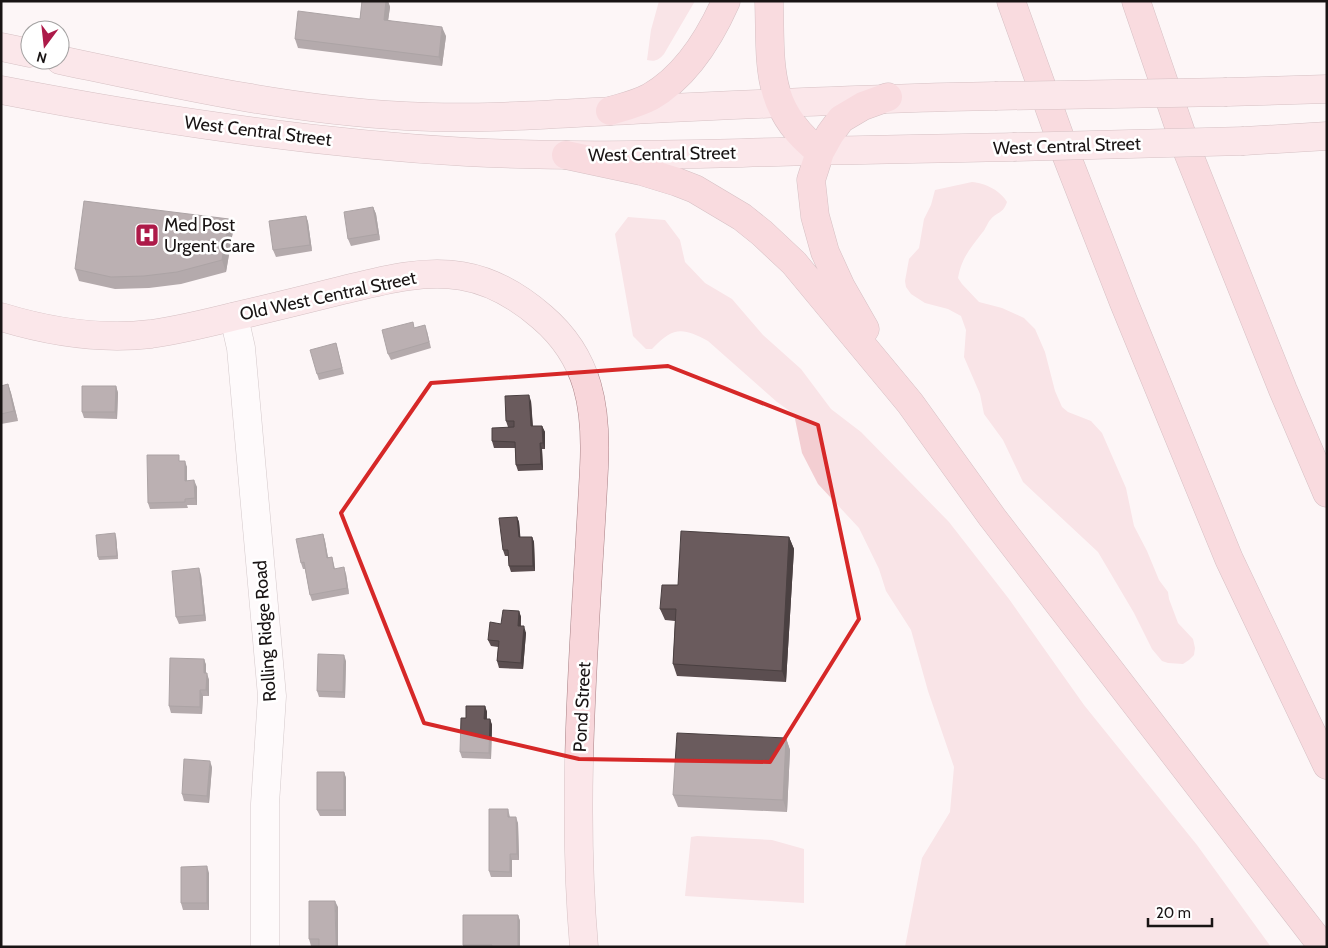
<svg xmlns="http://www.w3.org/2000/svg" width="1328" height="948" font-family="Cabin,sans-serif">
<style>
.green{fill:#f3ced2}
.lines{fill:none;stroke-linecap:round;stroke-linejoin:round}
.minor-casing{stroke:#a29294;stroke-width:29}
.major-casing{stroke:#a78085;stroke-width:29}
.highway-casing{stroke:#a78085;stroke-width:29}
.minor{stroke:#fff;stroke-width:28}
.major{stroke:#f8d6da;stroke-width:28}
.highway{stroke:#f3bac2;stroke-width:28}
.major-bridge-casing{stroke:#a78085;stroke-width:29;stroke-linecap:butt}
.major-bridge{stroke:#f8d6da;stroke-width:28}
.wall{fill:#5b4e50}
.shaded-wall{fill:#4a4041}
.building{fill:#6a5b5d;stroke:#4a4041}
.marked{fill:none;stroke:#d62828;stroke-width:4;stroke-linejoin:round}
.labels{text-anchor:middle;dominant-baseline:central;stroke-width:5;stroke-linejoin:round;paint-order:stroke}
.street-label{font-size:18px;fill:#191414;stroke:#fff}
.poi-label{font-size:18px;fill:#191414;stroke:#fff;text-anchor:start}
</style>
<rect width="100%" height="100%" fill="#fdf6f7"/>
<path class="green" d="M 659,1 L 695,1 L 664,54 C 659,60 655,62 647,60 L 651,30 Z
M 972,182 C 985,183 1001,191 1007,202 C 1003,214 998,211 991,219 C 987,223 986,229 982,233 C 970,249 962,257 958,278 L 962,284 L 979,302 L 1002,308 L 1024,318 L 1035,329 L 1045,352 L 1055,391 L 1062,407 L 1068,412 L 1091,421 L 1102,433 L 1126,488 L 1134,526 L 1147,551 L 1159,580 L 1168,592 L 1169,599 L 1178,623 L 1193,639 L 1195,648 L 1194,655 L 1189,660 L 1183,664 L 1168,663 L 1162,661 L 1152,649 L 1134,613 L 1098,552 L 1023,482 L 1003,440 L 984,414 L 980,394 L 964,357 L 966,330 L 961,316 L 948,309 L 925,303 L 911,294 L 906,287 L 905,281 L 909,259 L 919,248 L 924,219 L 931,205 L 935,190 Z
M 628,217 L 665,220 L 680,240 L 685,262 L 705,283 L 732,299 L 763,335 L 801,369 L 831,409 L 861,432 L 949,522 L 1009,599 L 1084,705 L 1197,845 L 1271,947 L 905,947 L 922,858 L 950,812 L 954,767 L 928,691 L 911,630 L 886,591 L 879,569 L 859,528 L 818,484 L 802,453 L 794,414 L 777,402 L 708,341 C 682,327 673,327 652,349 L 646,349 L 633,336 L 615,234 Z
M 697,836 L 772,840 L 804,849 L 804,903 L 685,896 L 691,837 Z"/>
<g class="lines">
<g class="minor-casing">
<path id="minor" d="M 234,317 L 241,348 L 272,696 L 265,804 L 265,947"/>
</g>
<g class="major-casing">
<path id="major" d="M 1,47 L 30,53
M 60,60 C 174,84 288,110 405,116 C 481,120 556,114 631,110 C 753,104 874,98 995,96
M 1,90 C 155,120 310,143 467,152 C 558,157 650,155 742,153 C 832,150 922,149 1013,147
M 1227,92 L 1327,89
M 1244,141 L 1327,136
M 1,317 C 50,332 100,340 151,334 C 179,330 208,323 236,316 C 271,308 307,299 343,290 C 380,281 423,269 462,276 C 492,281 519,297 542,317 C 590,358 597,409 594,468 C 586,627 570,787 584,947"/>
</g>
<g class="highway-casing">
<path id="highway" d="M 769,1 C 771,65 764,109 820,152
M 1011,1 L 1067,157 L 1124,303 L 1229,559 L 1327,765
M 1136,1 L 1187,150 L 1283,390 L 1327,493
M 610,111 C 623,107 637,104 650,97 C 685,77 710,37 726,1
M 566,155 L 641,171 L 677,182 L 695,189 L 742,217 L 762,233 L 794,263 L 910,403 L 992,517 L 1323,947
M 865,329 L 841,287 L 825,252 L 815,216 L 811,180 L 820,152 L 830,134 L 841,119 L 863,106 L 888,97"/>
</g>
<use href="#minor" class="minor"/>
<use href="#major" class="major"/>
<use href="#highway" class="highway"/>
<g class="major-bridge-casing">
<path id="major-bridge" d="M 995,96 L 1227,92
M 1013,147 L 1244,141"/>
</g>
<use href="#major-bridge" class="major-bridge"/>
</g>
<path class="wall" d="M 362,1 L 388,1 L 390,7 L 388,20 L 446,36 L 442,66 L 298,48 L 295,39 L 360,19 Z
M 373,207 L 376,214 L 380,240 L 351,246 L 348,239 Z
M 306,216 L 308,222 L 312,251 L 276,257 L 273,250 Z
M 233,231 L 226,272 L 181,284 L 149,288 L 115,289 L 79,281 L 75,269 Z
M 415,328 L 427,331 L 431,348 L 391,360 L 388,354 Z
M 336,343 L 344,374 L 319,380 L 317,374 Z
M 8,384 L 11,393 L 18,421 L 1,424 L 1,386 Z
M 116,386 L 118,393 L 117,419 L 84,418 L 82,412 Z
M 531,401 L 533,426 L 542,426 L 545,432 L 545,449 L 542,449 L 543,470 L 518,471 L 516,465 L 515,448 L 494,448 L 492,441 L 508,427 L 506,421 Z
M 182,461 L 187,467 L 187,481 L 197,487 L 197,505 L 187,505 L 188,508 L 150,509 L 148,503 Z
M 517,517 L 519,522 L 520,537 L 532,537 L 534,542 L 535,571 L 511,572 L 509,566 L 508,556 L 505,556 L 503,550 Z
M 323,534 L 325,541 L 328,557 L 332,557 L 335,569 L 346,574 L 349,594 L 312,601 L 310,595 L 305,569 L 303,569 L 301,563 Z
M 116,536 L 118,559 L 99,560 L 98,557 Z
M 789,537 L 794,549 L 786,682 L 677,676 L 673,664 L 675,621 L 665,620 L 660,609 L 678,585 Z
M 201,575 L 206,621 L 179,624 L 176,617 Z
M 519,611 L 521,617 L 521,626 L 526,633 L 523,669 L 499,668 L 497,661 L 498,647 L 491,646 L 488,640 L 501,624 Z
M 204,659 L 206,665 L 206,673 L 209,680 L 209,696 L 203,696 L 202,714 L 171,713 L 169,706 Z
M 346,661 L 345,698 L 319,697 L 317,691 Z
M 485,706 L 487,712 L 487,719 L 490,719 L 492,725 L 491,759 L 462,758 L 460,752 L 466,718 Z
M 786,738 L 790,750 L 787,812 L 678,807 L 673,795 Z
M 212,767 L 209,803 L 184,801 L 182,794 Z
M 344,772 L 346,778 L 346,816 L 320,816 L 317,810 Z
M 508,809 L 510,817 L 518,823 L 519,860 L 512,860 L 512,877 L 491,877 L 489,871 Z
M 209,873 L 209,910 L 183,910 L 181,903 Z
M 338,907 L 319,946 L 311,946 L 309,939 Z
M 518,915 L 520,921 L 520,947 L 463,947 L 463,945 Z"/>
<path class="shaded-wall" d="M 386,1 L 388,1 L 390,7 L 387,29 L 384,20 Z
M 442,27 L 446,36 L 442,66 L 439,57 Z
M 373,207 L 376,214 L 380,240 L 378,234 Z
M 306,216 L 308,222 L 312,251 L 310,245 Z
M 229,219 L 233,231 L 226,272 L 222,260 Z
M 8,384 L 11,393 L 18,421 L 14,411 Z
M 116,386 L 118,393 L 117,419 L 115,412 Z
M 529,395 L 531,401 L 533,433 L 531,426 Z
M 542,426 L 545,432 L 545,449 L 543,443 Z
M 540,443 L 542,449 L 543,470 L 541,464 Z
M 185,461 L 187,467 L 187,487 L 185,481 Z
M 194,480 L 197,487 L 197,505 L 195,498 Z
M 517,517 L 519,522 L 521,543 L 519,537 Z
M 115,533 L 116,536 L 118,559 L 117,556 Z
M 323,534 L 325,541 L 329,564 L 327,558 Z
M 532,537 L 534,542 L 535,571 L 533,566 Z
M 789,537 L 794,549 L 786,682 L 782,671 Z
M 344,567 L 346,574 L 349,594 L 347,588 Z
M 199,568 L 201,575 L 206,621 L 204,615 Z
M 519,611 L 521,617 L 520,632 L 518,626 Z
M 524,626 L 526,633 L 523,669 L 521,663 Z
M 344,655 L 346,661 L 345,698 L 343,692 Z
M 204,659 L 206,665 L 206,680 L 204,673 Z
M 207,673 L 209,680 L 209,696 L 206,690 Z
M 200,690 L 203,696 L 202,714 L 200,707 Z
M 485,706 L 487,712 L 486,725 L 484,719 Z
M 490,719 L 492,725 L 491,759 L 489,753 Z
M 786,738 L 790,750 L 787,812 L 783,800 Z
M 210,761 L 212,767 L 209,803 L 207,796 Z
M 344,772 L 346,778 L 346,816 L 344,810 Z
M 516,817 L 518,823 L 519,860 L 517,854 Z
M 510,854 L 512,860 L 512,877 L 510,872 Z
M 207,866 L 209,873 L 209,910 L 207,903 Z
M 335,901 L 338,907 L 338,947 L 336,947 Z
M 518,915 L 520,921 L 520,947 L 518,947 Z"/>
<path class="building" d="M 362,1 L 386,1 L 384,20 L 442,27 L 439,57 L 295,39 L 298,11 L 360,19 Z
M 84,201 L 229,219 L 222,260 L 177,272 L 144,276 L 111,277 L 75,269 Z
M 373,207 L 378,234 L 348,239 L 344,212 Z
M 306,216 L 310,245 L 273,250 L 269,221 Z
M 413,322 L 414,328 L 425,325 L 429,342 L 388,354 L 382,330 Z
M 336,343 L 342,368 L 317,374 L 310,350 Z
M 8,384 L 14,411 L 1,414 L 1,386 Z
M 82,386 L 116,386 L 115,412 L 82,412 Z
M 529,395 L 531,426 L 542,426 L 543,443 L 540,443 L 541,464 L 516,465 L 515,442 L 492,441 L 492,428 L 514,427 L 514,421 L 506,421 L 505,396 Z
M 147,455 L 179,455 L 179,461 L 185,461 L 185,481 L 194,480 L 195,498 L 185,499 L 185,502 L 148,503 Z
M 517,517 L 519,537 L 532,537 L 533,566 L 509,566 L 508,550 L 503,550 L 499,518 Z
M 681,531 L 789,537 L 782,671 L 673,664 L 676,609 L 660,609 L 662,585 L 678,585 Z
M 115,533 L 117,556 L 98,557 L 96,535 Z
M 323,534 L 327,558 L 332,557 L 334,569 L 344,567 L 347,588 L 310,595 L 304,562 L 301,563 L 296,539 Z
M 199,568 L 204,615 L 176,617 L 172,571 Z
M 503,610 L 519,611 L 518,626 L 524,626 L 521,663 L 497,661 L 499,641 L 488,640 L 490,622 L 501,624 Z
M 318,654 L 344,655 L 343,692 L 317,691 Z
M 170,658 L 204,659 L 204,673 L 207,673 L 206,690 L 200,690 L 200,707 L 169,706 Z
M 466,706 L 485,706 L 484,719 L 490,719 L 489,753 L 460,752 L 461,718 L 466,718 Z
M 677,733 L 786,738 L 783,800 L 673,795 Z
M 184,759 L 210,761 L 207,796 L 182,794 Z
M 317,772 L 344,772 L 344,810 L 317,810 Z
M 489,809 L 508,809 L 508,817 L 516,817 L 517,854 L 510,854 L 510,872 L 489,871 Z
M 207,866 L 207,903 L 181,903 L 181,867 Z
M 309,901 L 335,901 L 336,947 L 319,947 L 319,939 L 309,939 Z
M 463,915 L 518,915 L 518,947 L 492,947 L 492,945 L 463,945 Z"/>
<path d="M0 0H1328V948H0ZM 668,366 L 818,425 L 859,619 L 770,762 L 579,759 L 424,723 L 341,513 L 431,383 Z" fill="#fdf6f7" fill-opacity=".55" fill-rule="evenodd"/>
<path class="marked" d="M 668,366 L 818,425 L 859,619 L 770,762 L 579,759 L 424,723 L 341,513 L 431,383 Z"/>
<defs>
<g id="hospital-square" transform="scale(1.25)"><rect x="-9" y="-9" width="18" height="18" rx="4" fill="#ad1a49" stroke="#fff"/><path d="M-5-5h3v3.5h4V-5h3V5h-3V1.5h-4V5h-3Z" fill="#fff"/></g>
</defs>
<g fill-rule="evenodd">
<use href="#hospital-square" x="147" y="235"/>
</g>
<g class="labels">
<g class="street-label">
<text transform="translate(258 131) rotate(7)">West Central Street</text>
<text transform="translate(1067 146) rotate(-2)">West Central Street</text>
<text transform="translate(662 154) rotate(-1)">West Central Street</text>
<text transform="translate(328 296) rotate(-12)">Old West Central Street</text>
<text transform="translate(265 631) rotate(-94)">Rolling Ridge Road</text>
<text transform="translate(582 707) rotate(-87)">Pond Street</text>
</g>
<g class="poi-label">
<text x="164" y="225">Med Post<tspan x="164" dy="21">Urgent Care</tspan></text>
</g>
</g>
<rect width="1328" height="948" fill="none" stroke="#191414" stroke-width="5"/>
<g transform="translate(45 45) rotate(195)"><circle r="24" fill="#ffffff" stroke="#a3a1a1"/>
<path d="M0-4L9 19L0 12L-9 19Z" fill="#ad1a49"/>
<text y="-8" font-size="14" font-weight="bold" text-anchor="middle" fill="#191414">N</text>
</g>
<path d="M1148 918v8h64v-8" fill="none" stroke="#191414" stroke-width="2.5"/>
<text x="1156" y="918" font-size="15" fill="#191414" stroke="#ffffff" stroke-width="4" paint-order="stroke">20 m</text>
</svg>
